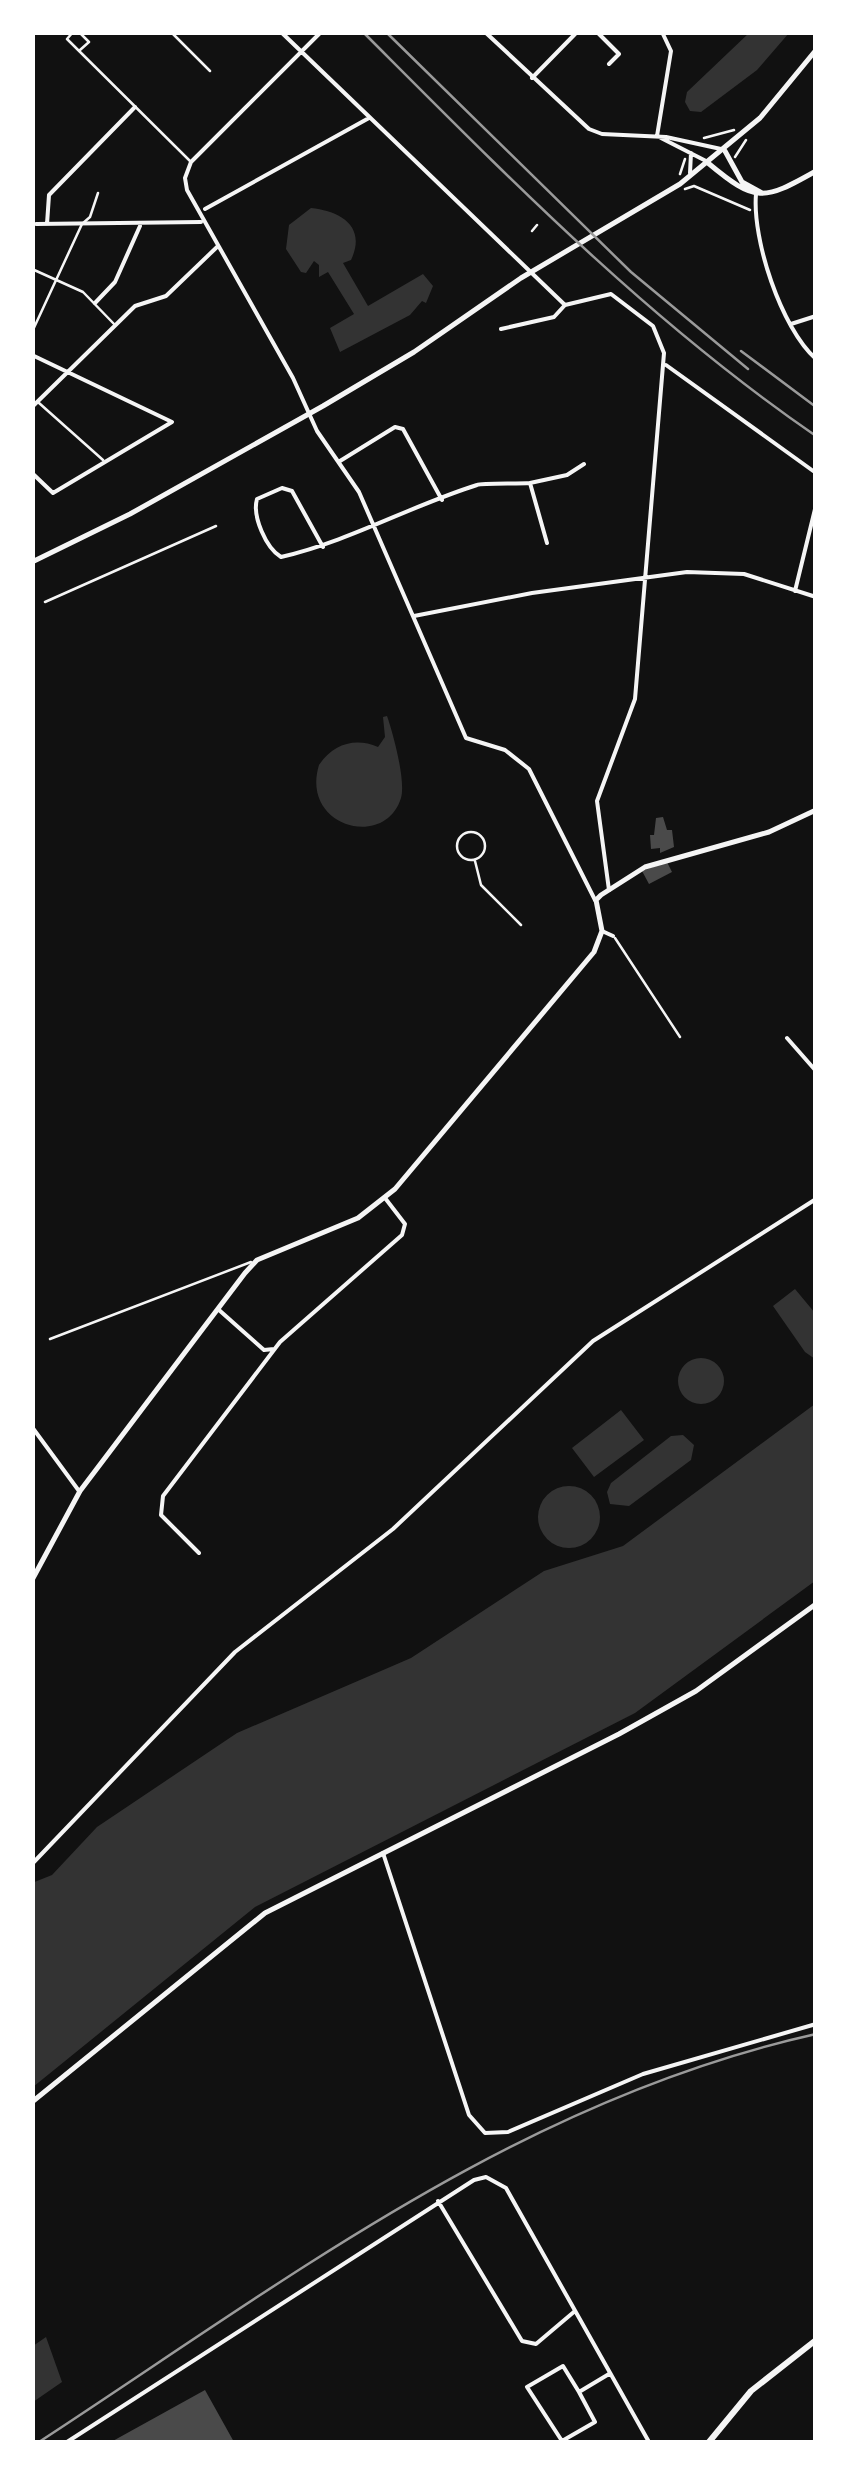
<svg xmlns="http://www.w3.org/2000/svg" width="848" height="2475" font-family="'Times New Roman',serif">
<style>
.water{fill:#333}
.building{fill:#4a4a4a}
.lines{fill:none;stroke-linecap:round;stroke-linejoin:round}
.path{stroke:#f5f5f5;stroke-width:2.5}
.service{stroke:#f5f5f5;stroke-width:2.5}
.pedestrian{stroke:#f5f5f5;stroke-width:2.5}
.minor{stroke:#f5f5f5;stroke-width:4}
.tertiary{stroke:#f5f5f5;stroke-width:5}
.secondary{stroke:#f5f5f5;stroke-width:5}
.primary{stroke:#f5f5f5;stroke-width:6}
.rail{stroke:#9a9a9a;stroke-width:2.5}
</style>
<rect width="100%" height="100%" fill="#111"/>
<path class="water" d="M 749,33 L 789,33 L 757,70 L 701,112 L 690,111 L 685,102 L 687,92 Z
M 311,208 C 340,211 367,226 351,260 L 343,263 L 368,306 L 423,274 L 433,286 L 426,303 L 422,301 L 410,315 L 340,352 L 330,328 L 354,314 L 328,272 L 319,277 L 319,265 L 314,261 L 306,273 L 301,272 L 286,249 L 289,225 Z
M 387,716 C 393,733 406,781 401,798 C 385,850 300,827 319,765 C 333,744 355,737 378,747 L 385,737 L 383,717 Z
M 795,1289 L 815,1313 L 815,1359 L 805,1352 L 773,1306 Z
M678 1381a23 23 0 1 1 46 0a23 23 0 1 1-46 0Z
M 815,1404 L 815,1581 L 635,1713 L 255,1907 L 33,2087 L 32,1883 L 52,1875 L 97,1827 L 237,1733 L 411,1658 L 544,1571 L 623,1546 Z
M 621,1410 L 644,1440 L 594,1477 L 572,1448 Z
M 683,1435 L 694,1445 L 691,1460 L 629,1506 L 610,1504 L 607,1492 L 611,1483 L 671,1436 Z
M538 1517a31 31 0 1 1 62 0a31 31 0 1 1-62 0Z
M 46,2337 L 62,2382 L 33,2402 L 33,2346 Z"/>
<path class="building" d="M 663,817 L 667,830 L 672,830 L 674,847 L 660,853 L 660,848 L 651,849 L 650,835 L 654,835 L 656,818 Z
M 667,862 L 672,872 L 649,884 L 642,871 Z
M 205,2390 L 234,2442 L 111,2442 Z"/>
<g class="lines">
<path class="path" d="M 171,32 L 210,71
M 704,138 L 734,130
M 735,157 L 746,140
M 680,174 L 685,159
M 685,189 L 694,186 L 750,210
M 532,231 L 537,225"/>
<path class="service" d="M 73,32 L 67,39 L 190,161
M 79,32 L 89,42 L 80,50
M 32,269 L 83,292 L 115,325
M 32,332 L 82,224 L 90,217 L 98,193
M 39,403 L 103,460
M 45,602 L 216,526
M 615,938 L 680,1037
M 50,1339 L 251,1262"/>
<path class="pedestrian" d="M457 846a14 14 0 1 1 28 0a14 14 0 1 1-28 0Z
M 475,861 L 481,885 L 521,925"/>
<path class="minor" d="M 281,32 L 565,305
M 321,32 L 191,162 L 185,178 L 187,190 L 293,378 L 317,431 L 359,492 L 466,738 L 505,750 L 529,769 L 595,900
M 485,32 L 589,129 L 602,134 L 666,137 L 721,149
M 597,32 L 619,54 L 609,64
M 532,78 L 577,32
M 657,136 L 671,51 L 662,32
M 661,138 L 706,161
M 690,173 L 691,153
M 756,194 C 752,239 781,328 816,359
M 205,209 L 369,118
M 36,224 L 201,222
M 47,224 L 49,195 L 135,107
M 95,303 L 115,282 L 140,226
M 791,324 L 816,316
M 501,329 L 554,317 L 565,305 L 611,294 L 653,326 L 664,353 L 635,699 L 597,801 L 609,890
M 32,355 L 172,422 L 53,493 L 32,473
M 666,365 L 816,473
M 32,407 L 135,306 L 166,296 L 217,247
M 340,461 L 395,427 L 403,429 L 442,500
M 530,483 L 567,475 L 584,464
M 323,547 L 292,491 L 282,488 L 257,499 C 252,516 266,548 281,557 C 350,541 410,506 477,485 C 482,483 518,484 530,483 L 547,543
M 795,591 L 816,505
M 414,616 L 532,593 L 687,572 L 744,574 L 816,597
M 602,931 L 613,936
M 787,1038 L 816,1071
M 219,1310 L 264,1350 L 274,1349
M 32,1427 L 79,1491
M 199,1553 L 161,1515 L 163,1496 L 280,1342 L 402,1235 L 405,1224 L 385,1198
M 383,1853 L 469,2115 L 485,2133 L 508,2132 L 643,2074 L 816,2024
M 32,1864 L 235,1652 L 393,1529 L 593,1341 L 816,1199
M 438,2201 L 522,2341 L 536,2344 L 575,2311
M 579,2392 L 595,2422 L 562,2441 L 527,2387 L 563,2366 L 579,2392 L 609,2374
M 67,2442 L 474,2180 L 486,2177 L 506,2188 L 649,2442"/>
<path class="tertiary" d="M 725,151 L 742,182 L 762,193
M 708,163 C 756,203 763,201 816,171
M 32,1580 L 80,1491 L 245,1273 L 257,1260 L 358,1218 L 395,1189 L 594,952 L 602,931 L 596,900 L 601,895 L 645,867 L 769,832 L 816,810
M 32,2102 L 265,1913 L 619,1734 L 696,1691 L 816,1604"/>
<path class="secondary" d="M 32,562 L 130,514 L 323,406 L 414,352 L 521,278 L 680,184 L 760,118 L 816,50"/>
<path class="primary" d="M 709,2442 L 751,2391 L 816,2340"/>
<path class="rail" d="M 363,32 C 507,176 647,320 816,436
M 386,32 L 631,272 L 748,369
M 741,351 L 816,407
M 39,2442 C 287,2280 520,2100 816,2034"/>
</g>
<rect width="848" height="2475" fill="none" stroke="#ffffff" stroke-width="70"/>
</svg>
